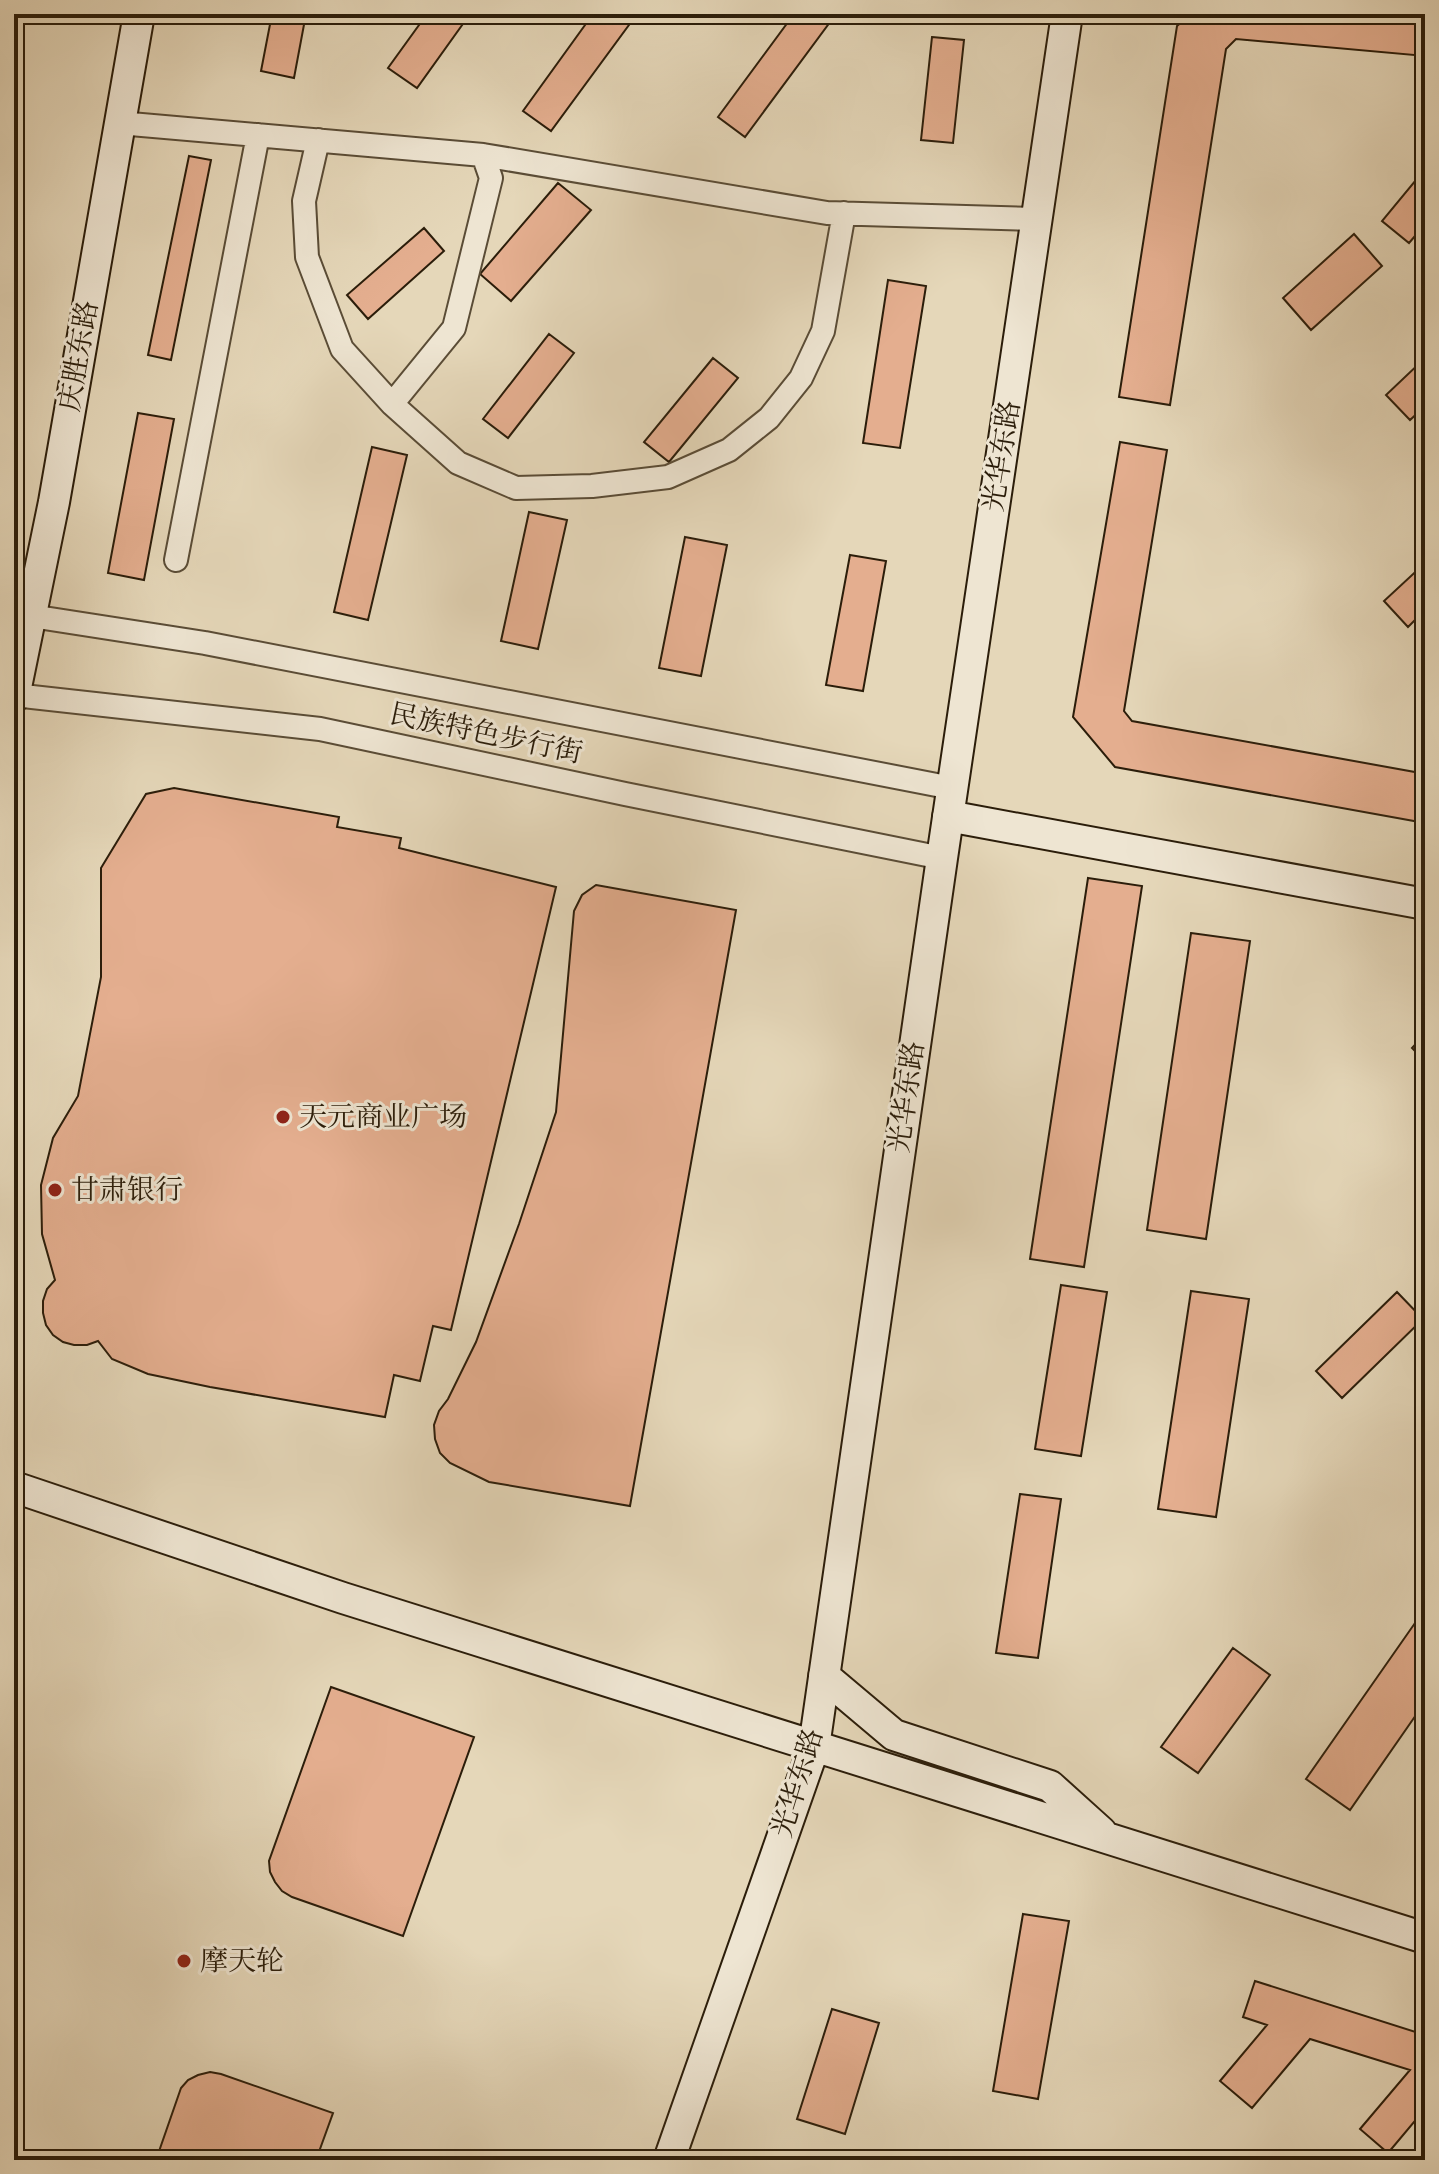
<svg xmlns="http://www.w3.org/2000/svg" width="1439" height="2174" font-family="'Libre Bodoni','Noto Serif SC',serif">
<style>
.building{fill:#e4ae8f;stroke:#2b1d0a;stroke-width:2}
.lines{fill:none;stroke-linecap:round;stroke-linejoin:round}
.street-casing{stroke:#5a4c36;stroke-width:26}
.secondary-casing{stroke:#2b1d0a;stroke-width:34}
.street{stroke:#eee5d2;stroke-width:22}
.secondary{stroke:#eee5d2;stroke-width:30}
.poi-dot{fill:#8f2418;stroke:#eee5d2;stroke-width:3}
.labels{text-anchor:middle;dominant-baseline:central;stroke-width:6;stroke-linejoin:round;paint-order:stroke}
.street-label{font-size:28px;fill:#2b1d0a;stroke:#eee5d2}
.poi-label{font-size:28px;fill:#2b1d0a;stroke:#eee5d2;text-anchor:start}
</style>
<rect width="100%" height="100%" fill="#e5d7b9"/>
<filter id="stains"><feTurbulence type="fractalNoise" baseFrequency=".0025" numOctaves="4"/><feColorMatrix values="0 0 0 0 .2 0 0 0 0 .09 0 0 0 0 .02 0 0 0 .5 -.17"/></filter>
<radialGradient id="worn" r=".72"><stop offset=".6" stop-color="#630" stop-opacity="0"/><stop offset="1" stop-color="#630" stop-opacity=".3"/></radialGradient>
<path class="building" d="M 272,14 L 306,14 L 294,78 L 261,71 Z
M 427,14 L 470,14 L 417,88 L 388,68 Z
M 593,14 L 637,14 L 551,131 L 523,111 Z
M 794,14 L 836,14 L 745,137 L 718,117 Z
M 1191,14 L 1425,14 L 1425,56 L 1236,39 L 1226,49 L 1170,405 L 1119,397 L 1177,26 Z
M 932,37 L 964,40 L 953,143 L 921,140 Z
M 189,156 L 211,160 L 171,360 L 148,355 Z
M 1425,169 L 1425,233 L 1421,229 L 1409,243 L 1382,221 Z
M 558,183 L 591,210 L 511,301 L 480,274 Z
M 424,228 L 444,251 L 368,319 L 347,295 Z
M 1354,234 L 1382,266 L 1311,330 L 1283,298 Z
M 888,280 L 926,286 L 900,448 L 863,443 Z
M 549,334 L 574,353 L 508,438 L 483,419 Z
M 713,358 L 738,378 L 669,462 L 644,442 Z
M 1425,358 L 1425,411 L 1423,408 L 1410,420 L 1386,395 Z
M 138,413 L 174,419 L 144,580 L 108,573 Z
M 1120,442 L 1167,450 L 1124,711 L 1132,721 L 1415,772 L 1421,736 L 1425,737 L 1425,823 L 1115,767 L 1073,717 Z
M 372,447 L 407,455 L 368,620 L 334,612 Z
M 529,512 L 567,520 L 538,649 L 501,641 Z
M 685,537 L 727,545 L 701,676 L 659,668 Z
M 850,555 L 886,561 L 863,691 L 826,685 Z
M 1425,563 L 1425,619 L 1421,614 L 1408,627 L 1384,601 Z
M 174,788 L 339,817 L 337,827 L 401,838 L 399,848 L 556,887 L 451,1330 L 433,1326 L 420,1381 L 394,1375 L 385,1417 L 210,1387 L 148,1374 L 112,1359 L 98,1341 L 87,1345 L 74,1345 L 63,1342 L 53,1335 L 46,1325 L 43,1313 L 43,1301 L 47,1289 L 55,1280 L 42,1234 L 41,1185 L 53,1138 L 78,1096 L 101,977 L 101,868 L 146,794 Z
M 1088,878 L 1142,886 L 1084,1267 L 1030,1259 Z
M 596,885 L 736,910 L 630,1506 L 489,1482 L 450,1463 L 440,1453 L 435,1439 L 434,1425 L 439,1411 L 448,1399 L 476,1342 L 519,1224 L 556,1112 L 574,911 L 582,895 Z
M 1191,933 L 1250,941 L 1206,1239 L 1147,1230 Z
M 1425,1034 L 1425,1061 L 1412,1048 Z
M 1061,1285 L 1107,1292 L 1081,1456 L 1035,1449 Z
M 1191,1291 L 1249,1299 L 1216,1517 L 1158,1509 Z
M 1397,1292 L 1423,1319 L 1342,1398 L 1316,1371 Z
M 1020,1494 L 1061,1499 L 1038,1658 L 996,1653 Z
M 1422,1613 L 1425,1615 L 1425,1702 L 1350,1810 L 1306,1779 Z
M 1233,1648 L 1270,1675 L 1198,1773 L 1161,1747 Z
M 331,1687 L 474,1737 L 403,1936 L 292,1897 L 282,1891 L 275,1882 L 270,1872 L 269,1861 Z
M 1023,1914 L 1069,1921 L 1038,2099 L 993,2091 Z
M 1255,1981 L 1425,2035 L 1425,2109 L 1388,2153 L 1360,2129 L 1410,2070 L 1310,2039 L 1252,2108 L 1220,2081 L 1267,2025 L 1243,2017 Z
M 832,2009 L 879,2023 L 845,2134 L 797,2119 Z
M 210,2072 L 221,2074 L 333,2113 L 316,2160 L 156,2160 L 181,2088 L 188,2080 L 198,2075 Z"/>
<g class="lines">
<g class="street-casing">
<path id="street" d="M 119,123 L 483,155 L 827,213 L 1037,219
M 318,140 L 304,201 L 307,257 L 342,349 L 392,404 L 458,463 L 516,488 L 592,486 L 668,477 L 729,450 L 769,418 L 801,378 L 823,331 L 844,213
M 392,404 L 454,328 L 491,178 L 483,155
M 176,560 L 258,135
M 31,616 L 205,643 L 952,788
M 14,695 L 320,729 L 625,794 L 942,858"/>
</g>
<g class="secondary-casing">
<path id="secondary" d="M 14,697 L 54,502 L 139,14
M 948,816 L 1425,904
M 14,1487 L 343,1598 L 1425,1938
M 824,1676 L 894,1735 L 1050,1786 L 1101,1832
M 669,2160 L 814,1747 L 942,858 L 1067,14"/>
</g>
<use href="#street" class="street"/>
<use href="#secondary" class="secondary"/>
</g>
<g class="poi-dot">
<circle cx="283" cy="1117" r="8"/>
<circle cx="55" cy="1190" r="8"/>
<circle cx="184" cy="1961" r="8"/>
</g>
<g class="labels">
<g class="street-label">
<text transform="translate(79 356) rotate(-80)">庆胜东路</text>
<text transform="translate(1002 456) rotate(-81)">光华东路</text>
<text transform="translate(486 734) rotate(12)">民族特色步行街</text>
<text transform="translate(907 1097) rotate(-82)">光华东路</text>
<text transform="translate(798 1783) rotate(-73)">光华东路</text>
</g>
<g class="poi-label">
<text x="299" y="1117">天元商业广场</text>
<text x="71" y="1190">甘肃银行</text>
<text x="200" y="1961">摩天轮</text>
</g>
</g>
<rect width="1439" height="2174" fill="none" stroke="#e5d7b9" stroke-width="48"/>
<rect x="16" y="16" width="1407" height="2142" fill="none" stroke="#2b1d0a" stroke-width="4"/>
<rect x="24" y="24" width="1391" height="2126" fill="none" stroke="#2b1d0a" stroke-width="2"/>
<rect width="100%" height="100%" filter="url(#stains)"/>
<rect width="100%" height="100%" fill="url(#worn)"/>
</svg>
